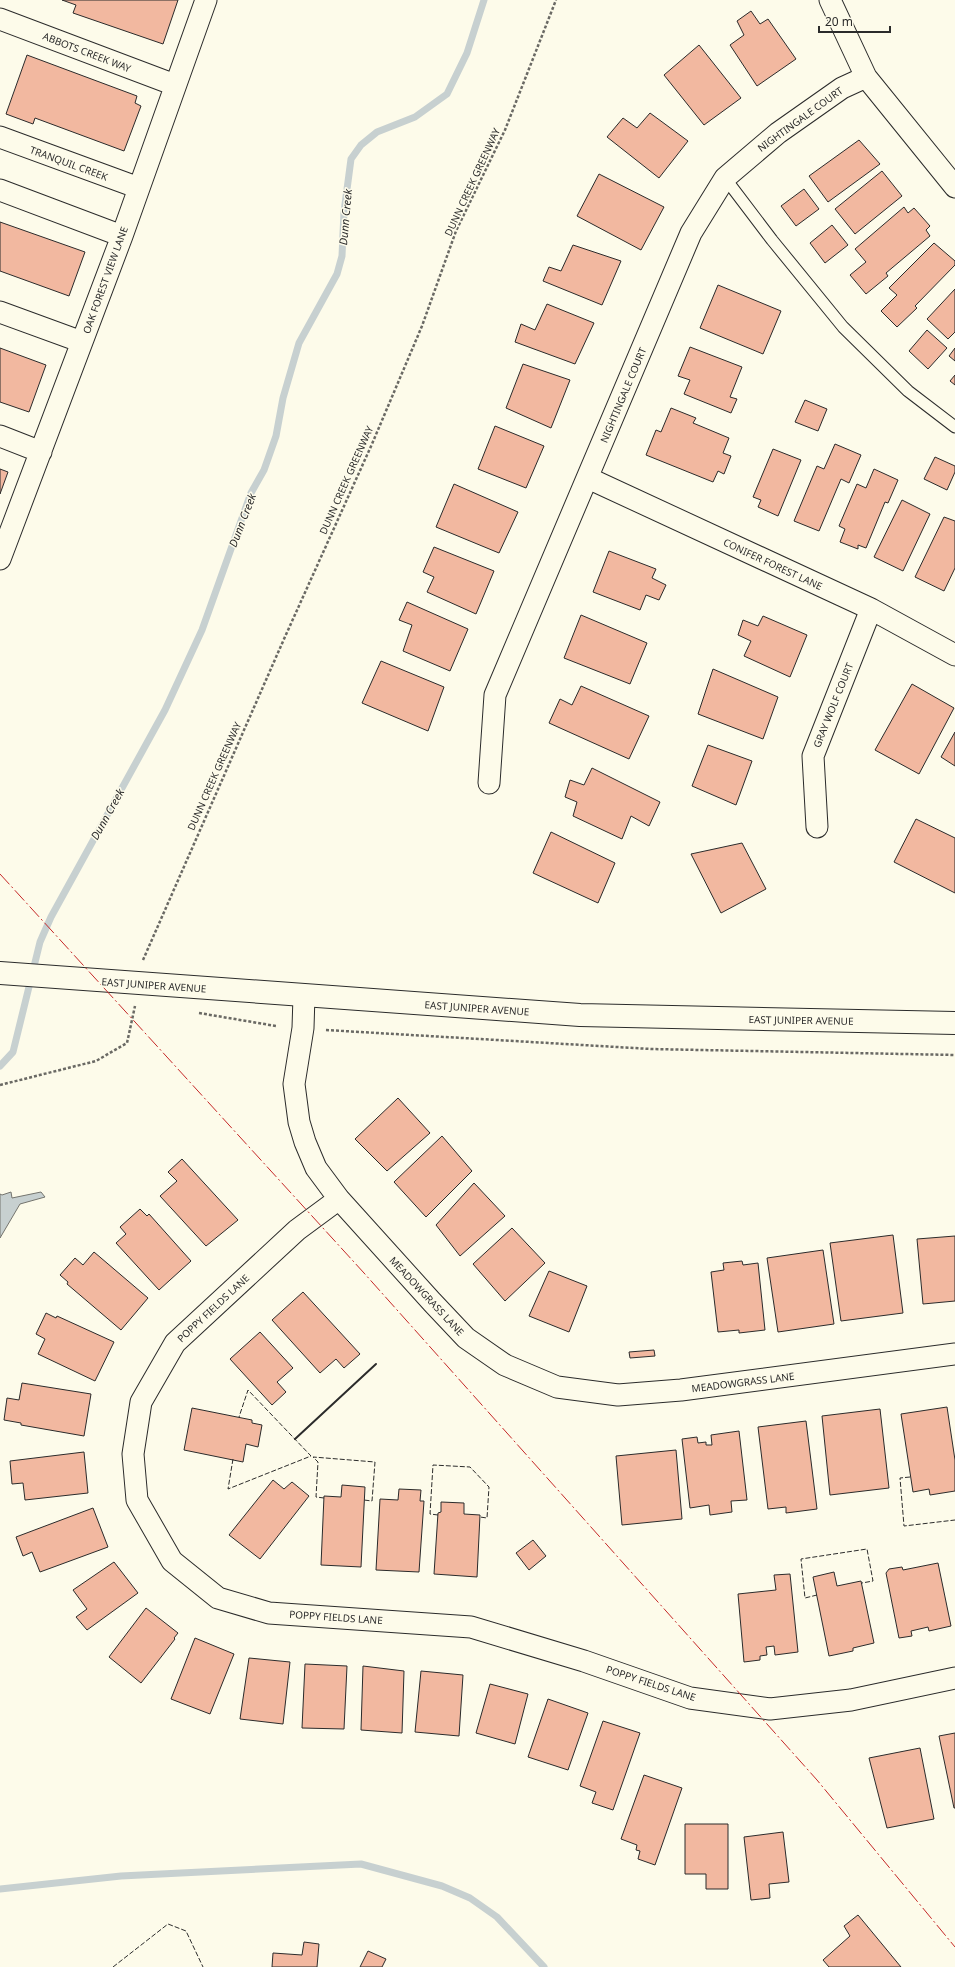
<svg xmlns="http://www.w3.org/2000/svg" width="955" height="1967" font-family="'Noto Sans',sans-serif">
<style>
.water{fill:#c7d0d0;stroke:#74746e}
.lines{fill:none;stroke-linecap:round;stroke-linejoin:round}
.stream{stroke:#c7d0d0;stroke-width:7}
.building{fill:#f2b8a0;stroke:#2b2b2b}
.lane-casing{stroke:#2b2b2b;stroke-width:13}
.street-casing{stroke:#2b2b2b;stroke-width:23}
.secondary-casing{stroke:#2b2b2b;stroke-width:24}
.path{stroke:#6a6964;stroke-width:2.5;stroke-dasharray:3 2;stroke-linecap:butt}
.lane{stroke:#fdfbea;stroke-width:11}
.street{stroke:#fdfbea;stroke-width:21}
.secondary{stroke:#fdfbea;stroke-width:22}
.fence{stroke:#2b2b2b;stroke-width:1;stroke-dasharray:5 2;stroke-linecap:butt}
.wall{stroke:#2b2b2b;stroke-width:2}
.power{stroke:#c62828;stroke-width:1;stroke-dasharray:14 3 2 3;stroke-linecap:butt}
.labels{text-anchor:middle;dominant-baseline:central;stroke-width:3;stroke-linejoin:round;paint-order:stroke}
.street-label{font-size:10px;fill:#2b2b2b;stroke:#fdfbea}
.water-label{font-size:11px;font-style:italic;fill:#2b2b2b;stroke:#fdfbea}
</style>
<rect width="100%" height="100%" fill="#fdfbea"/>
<path class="water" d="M 11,1192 L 12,1198 L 41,1192 L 45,1197 L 20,1204 L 0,1238 L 0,1194 L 2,1195 Z"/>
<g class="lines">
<path class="stream" d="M 0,1066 L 13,1052 L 40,942 L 51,917 L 165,710 L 202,630 L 251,493 L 264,470 L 276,436 L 283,398 L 299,343 L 337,274 L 342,256 L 344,212 L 351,159 L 361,145 L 377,132 L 415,117 L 447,94 L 467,53 L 484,0
M 0,1889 L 121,1876 L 361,1864 L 442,1886 L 470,1898 L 497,1917 L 544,1967"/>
</g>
<path class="building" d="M 62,0 L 178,0 L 163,44 L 73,13 L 76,5 Z
M 751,11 L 760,24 L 768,19 L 796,59 L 757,86 L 730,45 L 744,35 L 737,21 Z
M 699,45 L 741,98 L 704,125 L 664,75 Z
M 27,55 L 137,96 L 135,103 L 141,106 L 124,151 L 35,118 L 33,124 L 6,114 Z
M 650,113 L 688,141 L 659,178 L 607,137 L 623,118 L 637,128 Z
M 859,140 L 880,164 L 828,202 L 809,176 Z
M 882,171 L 902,196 L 855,234 L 835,209 Z
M 599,174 L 664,207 L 641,250 L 577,216 Z
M 804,189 L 819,209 L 796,226 L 781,206 Z
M 904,207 L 908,213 L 914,208 L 930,226 L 926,230 L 930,236 L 886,273 L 888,276 L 866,294 L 850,275 L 866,262 L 855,249 Z
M 0,222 L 85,252 L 69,296 L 0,271 Z
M 832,225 L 848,245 L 825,263 L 810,243 Z
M 934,243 L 955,261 L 955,265 L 915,306 L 917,308 L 897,327 L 881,311 L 897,295 L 889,288 Z
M 573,245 L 621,261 L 602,305 L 543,281 L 549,267 L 561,271 Z
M 718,285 L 781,311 L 763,354 L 700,328 Z
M 955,289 L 955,332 L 948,339 L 927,319 Z
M 547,304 L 594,323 L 575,364 L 515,342 L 521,324 L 535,330 Z
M 927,330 L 947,348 L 928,369 L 909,351 Z
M 690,347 L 742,367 L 730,397 L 737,399 L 731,413 L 684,394 L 690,380 L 678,376 Z
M 0,348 L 46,365 L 29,412 L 0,402 Z
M 955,348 L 955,361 L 949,356 Z
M 523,364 L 570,380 L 551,428 L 506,408 Z
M 955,375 L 955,385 L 950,381 Z
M 805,400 L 827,409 L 818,431 L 795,422 Z
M 671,408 L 696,418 L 693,423 L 729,438 L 723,453 L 731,456 L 724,474 L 718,471 L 713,482 L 646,455 L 656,430 L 661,432 Z
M 495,426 L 544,446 L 526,488 L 478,469 Z
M 835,444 L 861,455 L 849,483 L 841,479 L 819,531 L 794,521 L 817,466 L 824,469 Z
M 773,449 L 801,460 L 778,516 L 758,507 L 761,500 L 753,497 Z
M 935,457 L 955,466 L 955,472 L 947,490 L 924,479 Z
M 0,469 L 8,472 L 0,494 Z
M 874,469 L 898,480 L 888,503 L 885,502 L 866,548 L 858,545 L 858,549 L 840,542 L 845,529 L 839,526 L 857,484 L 866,488 Z
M 454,484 L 518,512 L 499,553 L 436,527 Z
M 902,500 L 930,514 L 903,571 L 874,557 Z
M 944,517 L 955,521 L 955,568 L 944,591 L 915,577 Z
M 434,547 L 494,571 L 476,614 L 427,592 L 434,577 L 423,572 Z
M 609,551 L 656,569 L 652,578 L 666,585 L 659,600 L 646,595 L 640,610 L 593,592 Z
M 407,602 L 468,629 L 450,671 L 403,651 L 412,625 L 399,620 Z
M 581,615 L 647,643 L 630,684 L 564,658 Z
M 763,616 L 807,635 L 790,677 L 744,656 L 751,641 L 738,635 L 743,620 L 758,626 Z
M 381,661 L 444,687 L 428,731 L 362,703 Z
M 713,669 L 778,697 L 763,739 L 698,714 Z
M 912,684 L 954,708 L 919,774 L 875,750 Z
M 581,686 L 649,716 L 629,759 L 549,723 L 560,699 L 572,705 Z
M 955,732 L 955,766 L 941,757 Z
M 708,745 L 752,761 L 736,805 L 692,786 Z
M 592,768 L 660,802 L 649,826 L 631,816 L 622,839 L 573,816 L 577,802 L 565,797 L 570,780 L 584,785 Z
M 916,819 L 955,838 L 955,893 L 894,862 Z
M 551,832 L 615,863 L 598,903 L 533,873 Z
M 742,843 L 766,889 L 721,913 L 691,854 Z
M 398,1098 L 430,1133 L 387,1171 L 355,1139 Z
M 442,1136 L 472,1171 L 426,1217 L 394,1182 Z
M 182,1159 L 238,1220 L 206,1246 L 160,1196 L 177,1181 L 168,1172 Z
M 474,1183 L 505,1216 L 460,1256 L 436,1225 Z
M 140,1209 L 147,1216 L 149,1214 L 191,1261 L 159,1290 L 116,1243 L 126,1234 L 120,1227 Z
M 512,1228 L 545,1263 L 505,1301 L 473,1264 Z
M 893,1235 L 903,1313 L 841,1321 L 830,1243 Z
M 955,1236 L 955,1301 L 923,1304 L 917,1239 Z
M 823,1250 L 834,1324 L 778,1332 L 767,1258 Z
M 94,1252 L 148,1298 L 121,1330 L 67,1284 L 68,1282 L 60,1275 L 75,1258 L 83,1265 Z
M 742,1261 L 743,1265 L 758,1263 L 765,1330 L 739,1333 L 739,1330 L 718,1332 L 711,1272 L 724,1270 L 723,1263 Z
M 549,1271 L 587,1286 L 569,1332 L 529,1316 Z
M 303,1292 L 360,1354 L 344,1368 L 336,1359 L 320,1373 L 272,1320 Z
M 46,1313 L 56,1318 L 57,1316 L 114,1342 L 95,1381 L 38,1354 L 45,1339 L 36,1334 Z
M 260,1332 L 293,1368 L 277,1382 L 286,1392 L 272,1405 L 230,1359 Z
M 654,1350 L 655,1356 L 630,1358 L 629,1352 Z
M 22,1383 L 91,1394 L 84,1436 L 21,1425 L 21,1423 L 4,1420 L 7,1398 L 19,1400 Z
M 947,1407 L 955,1460 L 955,1491 L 930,1495 L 929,1489 L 913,1492 L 901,1414 Z
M 192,1408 L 252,1420 L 252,1423 L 262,1425 L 258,1447 L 246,1444 L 243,1462 L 184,1450 Z
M 880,1409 L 889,1488 L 830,1495 L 822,1416 Z
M 806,1421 L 817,1509 L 786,1513 L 786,1507 L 768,1509 L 758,1427 Z
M 739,1431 L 747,1500 L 731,1501 L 732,1512 L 710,1515 L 709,1505 L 690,1508 L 682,1439 L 697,1437 L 698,1443 L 706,1442 L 706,1445 L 712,1445 L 711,1435 Z
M 676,1450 L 682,1519 L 622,1525 L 616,1456 Z
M 84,1452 L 88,1493 L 25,1500 L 23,1483 L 12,1484 L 10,1461 Z
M 273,1480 L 284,1489 L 292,1482 L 309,1496 L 260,1559 L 229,1535 Z
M 342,1485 L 365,1487 L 361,1567 L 321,1565 L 324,1496 L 341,1497 Z
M 399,1489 L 421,1490 L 420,1501 L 424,1501 L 419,1572 L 376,1570 L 380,1499 L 398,1500 Z
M 441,1502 L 464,1503 L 464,1514 L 480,1515 L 477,1577 L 434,1574 L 438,1513 L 441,1512 Z
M 93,1508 L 108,1547 L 40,1572 L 32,1552 L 23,1556 L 16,1537 Z
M 533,1540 L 546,1556 L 529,1570 L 516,1553 Z
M 114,1562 L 138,1593 L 87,1630 L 76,1617 L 87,1609 L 73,1590 Z
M 938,1563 L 951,1626 L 929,1631 L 928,1627 L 911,1631 L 912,1636 L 899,1638 L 886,1573 L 889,1569 L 902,1567 L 903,1570 Z
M 834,1572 L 837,1586 L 861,1581 L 874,1643 L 853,1648 L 853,1651 L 829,1656 L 813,1577 Z
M 790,1574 L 798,1652 L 775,1655 L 774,1646 L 766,1647 L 767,1655 L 760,1656 L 760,1660 L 744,1662 L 738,1594 L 776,1590 L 774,1575 Z
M 146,1608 L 178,1633 L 174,1638 L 175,1639 L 141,1683 L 109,1657 Z
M 195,1638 L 234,1654 L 210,1714 L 171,1699 Z
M 249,1658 L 290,1662 L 283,1724 L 240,1719 Z
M 305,1664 L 347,1666 L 344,1729 L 302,1728 Z
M 363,1666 L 404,1671 L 402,1733 L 361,1730 Z
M 421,1671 L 463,1675 L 459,1736 L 415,1732 Z
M 490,1684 L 528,1694 L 515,1744 L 476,1733 Z
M 548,1699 L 588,1713 L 568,1770 L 528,1757 Z
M 603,1721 L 640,1733 L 613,1810 L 592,1803 L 596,1792 L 580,1786 Z
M 955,1733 L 955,1808 L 954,1808 L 939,1736 Z
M 920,1748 L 934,1819 L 887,1828 L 869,1758 Z
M 644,1775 L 682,1788 L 655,1865 L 638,1859 L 640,1851 L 636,1850 L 637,1845 L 621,1839 Z
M 685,1824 L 728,1824 L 728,1889 L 706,1889 L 706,1874 L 685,1874 Z
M 783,1832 L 789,1882 L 769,1884 L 770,1898 L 751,1900 L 744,1837 Z
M 858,1915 L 901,1967 L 829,1967 L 823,1960 L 850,1936 L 844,1926 Z
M 304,1942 L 319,1944 L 317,1967 L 272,1967 L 273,1953 L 302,1955 Z
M 368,1951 L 386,1959 L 382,1967 L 360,1967 Z"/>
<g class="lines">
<g class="lane-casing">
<path id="lane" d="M 725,178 L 772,240 L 843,327 L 908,391 L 955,427"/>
</g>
<g class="street-casing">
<path id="street" d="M 830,0 L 866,77 L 955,187
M 0,19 L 175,85
M 0,137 L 139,188
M 0,190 L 122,236
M 0,312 L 82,342
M 0,436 L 41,452
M 588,478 L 871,609 L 955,655
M 0,559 L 122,236 L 206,0
M 489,783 L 495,695 L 691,233 L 725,178 L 778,133 L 842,88 L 866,77
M 817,827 L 813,756 L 871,609
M 304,996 L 303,1028 L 294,1084 L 299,1122 L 305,1142 L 316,1168 L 339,1199 L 432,1302 L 466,1338 L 505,1365 L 557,1387 L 618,1395 L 681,1390 L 955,1354
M 339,1199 L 297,1230 L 175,1343 L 141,1402 L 133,1454 L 137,1500 L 172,1561 L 218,1598 L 269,1613 L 471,1627 L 584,1661 L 690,1698 L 770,1709 L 851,1700 L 955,1678"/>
</g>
<g class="secondary-casing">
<path id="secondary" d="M 0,973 L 580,1015 L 955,1023"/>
</g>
<path class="path" d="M 143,960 L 284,639 L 372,444 L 422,326 L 456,231 L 505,130 L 556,0
M 199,1013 L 276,1026
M 326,1030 L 651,1049 L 955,1055
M 0,1085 L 96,1061 L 127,1043 L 135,1006"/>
<use href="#lane" class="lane"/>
<use href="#street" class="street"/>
<use href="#secondary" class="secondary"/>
<path class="fence" d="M 233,1459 L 228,1489 L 311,1456 L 248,1390 L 239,1417
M 910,1477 L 900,1478 L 904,1526 L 955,1520
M 324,1498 L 316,1497 L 318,1462 L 313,1457 L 375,1462 L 372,1501 L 364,1500
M 438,1515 L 430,1514 L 433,1465 L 470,1467 L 489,1487 L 487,1518 L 480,1517
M 817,1595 L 805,1598 L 801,1559 L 867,1549 L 873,1581 L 862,1583
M 113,1967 L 168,1924 L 186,1931 L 203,1967"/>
<path class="wall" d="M 295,1439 L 376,1364"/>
<path class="power" d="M 0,874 L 364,1273 L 817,1780 L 955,1947"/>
</g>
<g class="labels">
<g class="street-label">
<text transform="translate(87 52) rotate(21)">ABBOTS CREEK WAY</text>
<text transform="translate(800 119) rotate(-36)">NIGHTINGALE COURT</text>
<text transform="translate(69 163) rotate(20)">TRANQUIL CREEK</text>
<text transform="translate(472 182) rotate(-65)">DUNN CREEK GREENWAY</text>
<text transform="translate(105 280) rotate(-70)">OAK FOREST VIEW LANE</text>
<text transform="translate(623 395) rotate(-67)">NIGHTINGALE COURT</text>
<text transform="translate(346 480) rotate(-66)">DUNN CREEK GREENWAY</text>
<text transform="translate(773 564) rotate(25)">CONIFER FOREST LANE</text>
<text transform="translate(833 705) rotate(-68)">GRAY WOLF COURT</text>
<text transform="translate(214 776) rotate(-66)">DUNN CREEK GREENWAY</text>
<text transform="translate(154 985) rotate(4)">EAST JUNIPER AVENUE</text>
<text transform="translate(477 1008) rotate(4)">EAST JUNIPER AVENUE</text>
<text transform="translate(801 1020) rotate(1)">EAST JUNIPER AVENUE</text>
<text transform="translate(427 1296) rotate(47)">MEADOWGRASS LANE</text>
<text transform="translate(213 1308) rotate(-43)">POPPY FIELDS LANE</text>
<text transform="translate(743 1382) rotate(-7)">MEADOWGRASS LANE</text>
<text transform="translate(336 1617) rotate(4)">POPPY FIELDS LANE</text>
<text transform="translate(651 1683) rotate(18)">POPPY FIELDS LANE</text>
</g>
<g class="water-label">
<text transform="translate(345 217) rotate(-85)">Dunn Creek</text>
<text transform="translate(242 520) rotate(-69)">Dunn Creek</text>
<text transform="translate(107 814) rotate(-61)">Dunn Creek</text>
</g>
</g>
<path d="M819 26v6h71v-6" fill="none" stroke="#2b2b2b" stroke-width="2"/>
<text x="825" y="26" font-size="12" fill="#2b2b2b" stroke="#fdfbea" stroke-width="3" paint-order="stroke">20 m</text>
</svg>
